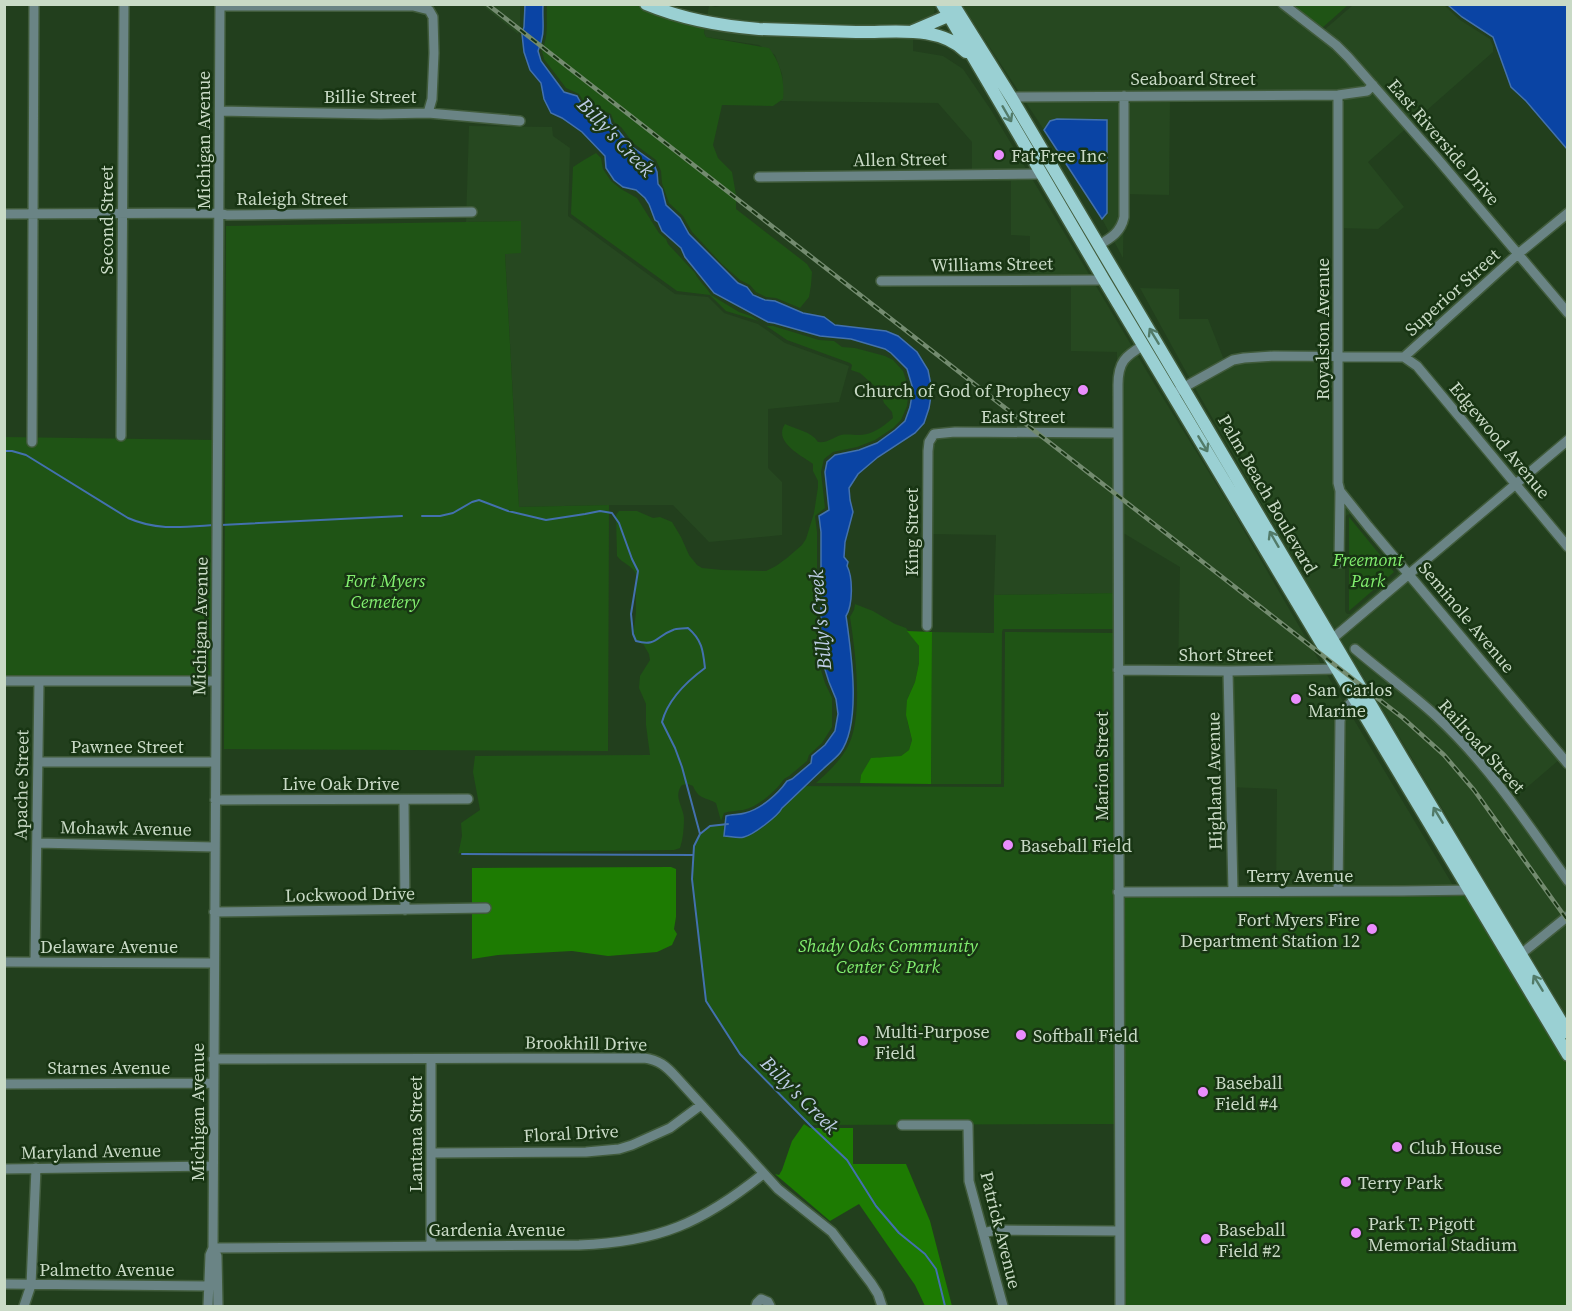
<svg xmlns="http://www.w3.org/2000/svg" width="1572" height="1311" font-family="'Source Serif 4',serif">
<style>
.built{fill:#264820;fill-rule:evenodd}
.green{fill:#1f5415}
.forest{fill:#1d7b02}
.water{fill:#0a44a4;stroke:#4371ae;stroke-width:1.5}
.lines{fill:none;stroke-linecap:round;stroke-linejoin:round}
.stream{stroke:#4371ae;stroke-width:2}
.minor-casing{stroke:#405b3b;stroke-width:12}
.major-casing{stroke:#405b3b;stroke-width:15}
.minor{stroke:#6a8485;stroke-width:9}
.major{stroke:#9ad0d3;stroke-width:12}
.rail-casing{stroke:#738b6f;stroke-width:4.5}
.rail{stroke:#183513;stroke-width:2;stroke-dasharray:7;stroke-linecap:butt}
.oneway{stroke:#527b69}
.poi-dot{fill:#ea8dfd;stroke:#183513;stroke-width:2}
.labels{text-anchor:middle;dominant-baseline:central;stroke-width:5;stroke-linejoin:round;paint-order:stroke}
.street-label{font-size:18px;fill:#c9dac6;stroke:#183513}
.poi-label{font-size:18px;fill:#c9dac6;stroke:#183513;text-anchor:start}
.park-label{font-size:18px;font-style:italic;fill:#82ef6f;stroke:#183513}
.water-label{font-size:20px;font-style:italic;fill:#becde7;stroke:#183513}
</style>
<rect width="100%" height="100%" fill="#223f1d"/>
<path class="built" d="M 731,4 L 938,4 L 938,5 L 935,7 L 933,19 L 912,28 L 760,25 L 707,18 L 709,5 L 715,7 Z
M 482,5 L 520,5 L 520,28 L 518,34 Z
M 962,5 L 1284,5 L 1323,31 L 1353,5 L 1444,5 L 1460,20 L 1490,39 L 1493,46 L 1493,52 L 1368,162 L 1404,207 L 1378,229 L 1338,228 L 1339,101 L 1170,101 L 1169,195 L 1124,194 L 1123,258 L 1102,219 L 1107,213 L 1050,121 L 1044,130 Z
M 705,26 L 913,36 L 913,51 L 943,56 L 963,69 L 991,110 L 1155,385 L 1229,505 L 1329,678 L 1479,929 L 1276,896 L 1277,789 L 1228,787 L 1229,676 L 1178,675 L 1180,567 L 1120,531 L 1118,593 L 994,595 L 996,535 L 928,534 L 929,435 L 1116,437 L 1117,352 L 1071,351 L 1071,287 L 1030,286 L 1030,236 L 1011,235 L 1011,181 L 972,179 L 972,142 L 938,103 L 780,101 L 783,99 L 783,87 L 782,74 L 775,55 L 759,45 L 706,37 L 704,33 Z
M 469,126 L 552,127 L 553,136 L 570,148 L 568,216 L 675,294 L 708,297 L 724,313 L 758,324 L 785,343 L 849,366 L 839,402 L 768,409 L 768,468 L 782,482 L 782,535 L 709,542 L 673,505 L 609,505 L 519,507 L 505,253 L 521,221 L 466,222 Z
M 1140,288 L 1179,289 L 1179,319 L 1208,319 L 1224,360 L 1190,379 Z
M 1272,360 L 1336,361 L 1342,497 L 1560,759 L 1509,803 L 1567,884 L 1567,1017 L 1305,579 L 1194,386 L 1232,365 L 1245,362 ZM 1350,514 L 1398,571 L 1397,574 L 1350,614 L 1347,614 L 1345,611 L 1345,517 L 1347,515 Z"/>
<path class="green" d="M 547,4 L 636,5 L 650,10 L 705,26 L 704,33 L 706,37 L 769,48 C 780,62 785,80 783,99 L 773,106 L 722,105 L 713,145 L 718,158 L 732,172 L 736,195 L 736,209 L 807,264 L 812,272 L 811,285 L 809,297 L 800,308 L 776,298 L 766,297 L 756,292 L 750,285 L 740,280 L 722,264 L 692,232 L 683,216 L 669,203 L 662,183 L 661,171 L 656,160 L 633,143 L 621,127 L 614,122 L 611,114 L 584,102 L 579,94 L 566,88 L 544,59 L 542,51 C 549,34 546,23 547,4 Z
M 1290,5 L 1348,5 L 1322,28 Z
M 596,153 L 601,158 L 603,169 L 611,181 L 621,189 L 637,198 L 659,233 L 666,239 L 668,244 L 695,273 C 699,282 707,287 711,295 L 739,312 L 751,316 L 767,326 L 773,326 L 819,340 L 834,341 L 842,347 L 855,348 L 885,356 L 893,360 L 903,371 L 909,389 L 907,406 L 901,420 L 893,428 L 875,440 L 857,447 L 833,452 L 824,459 L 821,472 L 825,508 L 815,516 L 817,532 L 817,657 L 825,683 L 832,698 L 832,727 L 822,743 L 809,755 L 807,761 L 789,776 L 784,779 C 776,791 758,807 743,810 C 736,811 730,811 724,813 L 721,821 L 716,803 C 706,797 699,800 693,786 L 688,784 L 682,785 C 673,796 683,806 684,818 C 684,828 683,839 680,848 L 674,850 L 459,853 L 458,855 L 462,836 L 461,823 L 480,810 L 473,772 L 475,756 L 650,755 L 646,725 L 646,704 L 639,688 L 640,676 L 650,660 L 649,654 L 643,644 L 637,642 L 633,637 L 636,612 L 636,574 C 632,565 623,564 617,556 L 616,515 L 619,511 L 637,511 L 653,518 L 660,517 L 672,522 L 681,537 L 689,555 L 697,565 L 702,568 L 722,570 L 766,571 L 776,566 L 787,558 L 802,545 L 806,539 L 814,513 L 818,487 L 818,481 L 813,471 L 813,464 C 801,455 773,442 785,424 C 797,430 811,431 818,442 C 828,443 832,438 841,435 C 846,434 854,435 860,435 C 872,435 884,426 893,418 L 892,412 L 884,403 L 880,391 L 860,373 L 851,370 L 852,365 L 850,363 L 787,340 L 759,321 L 726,311 L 710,295 L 677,291 L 571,214 L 573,167 L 584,160 Z
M 521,221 L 521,253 L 505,254 L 519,507 L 609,505 L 608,751 L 224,749 L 226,226 Z
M 5,437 L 214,440 L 213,678 L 5,676 Z
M 1349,517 L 1394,572 L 1349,611 Z
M 1118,593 L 1116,629 L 1003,629 L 1002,632 L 1001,784 L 931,784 L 932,632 L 994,633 L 994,595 Z
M 855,604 L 873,611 L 895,624 L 906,628 L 919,646 L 919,663 L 915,682 L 907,700 L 907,720 L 912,740 L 909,750 L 901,756 L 890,758 L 879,757 L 861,775 L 860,783 L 816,783 C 830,771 847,754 852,736 C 862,705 855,649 850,617 L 854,610 Z
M 1005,632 L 1116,633 L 1116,1124 L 810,1125 L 740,1054 L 706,1001 L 692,879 L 694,846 L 700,834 L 710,826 L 733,824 L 747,821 L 789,786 L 1004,787 Z
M 1468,893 L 1567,1057 L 1567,1306 L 1121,1306 L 1124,896 L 1337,896 L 1450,897 Z"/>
<path class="forest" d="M 907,631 L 932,632 L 931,784 L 860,783 L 861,775 L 871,758 L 901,756 L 909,750 L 912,740 L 906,715 L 907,700 L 915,682 L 919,663 L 919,646 Z
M 671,867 L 676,869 L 676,917 L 674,929 L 677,934 L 672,945 L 657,952 L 608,956 L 572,951 L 498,955 L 472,959 L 472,868 Z
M 804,1124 L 810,1128 L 853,1128 L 853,1164 L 906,1164 L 930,1221 L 952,1306 L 925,1306 L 915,1285 L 859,1204 L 830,1221 L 775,1174 L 779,1175 L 782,1170 L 792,1141 Z"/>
<path class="water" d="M 525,5 L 543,5 C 542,24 546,32 538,51 L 541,61 L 564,92 L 577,96 L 582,105 L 609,116 L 611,124 L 617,129 L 631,146 L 653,162 L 657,172 L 658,184 L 662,189 L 666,205 L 680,218 L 689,234 L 738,283 L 747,287 L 753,295 L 765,300 L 775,301 L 803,313 L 824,317 L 835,325 L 886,331 L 898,336 L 917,352 L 928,370 L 932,390 L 929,408 L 924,423 L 915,433 L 878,457 L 858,474 L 849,488 L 850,500 L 853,512 L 845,542 L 844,557 L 848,562 L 847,566 C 853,577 853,605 846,616 C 851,651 862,724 840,753 C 835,759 828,764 823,769 C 809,782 796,795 782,808 C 778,816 753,835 744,837 C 738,839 730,836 724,836 L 726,816 C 732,814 739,815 745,813 C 761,809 778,794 787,781 L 792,779 L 811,763 L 812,756 L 825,745 L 835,731 L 838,714 L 836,699 L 829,682 L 821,657 L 821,532 L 819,516 L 829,510 L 825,472 L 827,462 L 835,455 L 859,450 L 877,443 L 895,430 L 905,421 L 910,407 L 913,389 L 907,369 L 891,353 L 885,349 L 851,339 L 820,336 L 774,323 L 768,322 L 714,293 L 685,257 L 681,248 L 662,231 L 658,222 L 655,220 L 649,204 L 645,198 L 636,190 L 623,187 L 614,180 L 606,168 L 605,156 L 582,132 L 562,118 L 551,113 L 544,99 L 541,83 L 530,70 L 524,52 L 522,34 L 524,27 Z
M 1448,5 L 1567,5 L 1567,149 L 1526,101 L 1511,87 L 1493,37 L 1462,17 Z
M 1057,119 L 1107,120 L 1107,213 L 1102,219 L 1044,130 L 1050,121 Z"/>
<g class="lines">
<path class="stream" d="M 4,451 L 12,451 L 26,455 L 128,518 C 157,531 184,527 215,525
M 422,516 L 440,516 L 453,513 L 472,502 L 479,500 L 508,511 L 546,520 L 585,514 L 600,511 L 612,513 L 619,523 L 632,559 L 638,571 L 631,614 L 633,634 L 636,641 C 657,647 656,636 673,630 C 677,628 683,629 688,628 C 702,640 703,650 705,668 C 686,682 668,699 662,722 L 675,748 L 682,767 L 700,834
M 221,525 L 402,516
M 728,824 L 710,826 L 700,834 L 694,846 L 692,879 L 706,1001 L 740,1054 L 810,1125 L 847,1160 L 876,1206 L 899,1233 L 925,1254 L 936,1269 L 945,1306
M 462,854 L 693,855"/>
<g class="minor-casing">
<path id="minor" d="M 1283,4 L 1336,45 L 1348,57 L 1436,157 L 1568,313
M 220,6 L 413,6 L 429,10 L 433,17 L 434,53 L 432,99 L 428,113
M 1338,95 L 1338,483 L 1340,491 L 1339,563
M 1011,97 L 1338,95 L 1367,91 L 1373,85
M 220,111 L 380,114 L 428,113 L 520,121
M 759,177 L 1041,174
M 4,214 L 219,213 L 227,215 L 472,212
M 1099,245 C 1111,238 1121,232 1124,217 L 1124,96
M 881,281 L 1104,280
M 1404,357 L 1417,366 L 1568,547
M 1179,390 L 1233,360 L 1244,358 L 1274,356 L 1404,357 L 1518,254 L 1568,213
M 121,436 L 124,4
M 32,442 L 34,4
M 1340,491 L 1368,526 L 1568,764
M 927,626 L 928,451 L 929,442 L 934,434 L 955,432 L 1118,433
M 1332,639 L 1568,440
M 1355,649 C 1382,672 1411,693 1436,716 C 1488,764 1527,823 1568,881
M 1118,670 L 1228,671 L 1335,669
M 1228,671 L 1233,891
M 4,681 L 216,681
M 38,762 L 215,762
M 215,800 L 468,799
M 404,800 L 405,910
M 37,843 L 214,847
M 1338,891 L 1340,721 L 1342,711 L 1354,700
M 1118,892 L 1402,891 L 1473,890
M 214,912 L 486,908
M 1516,958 L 1568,916
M 4,962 L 214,963
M 35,962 L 39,681
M 213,1059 L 644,1058 C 659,1060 666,1066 676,1077 L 778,1189 L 832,1232 L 871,1283 L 878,1294 L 882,1306
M 4,1084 L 213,1083
M 902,1125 L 968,1125 L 969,1181 L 1003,1306
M 431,1153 L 586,1152 L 619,1149 L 632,1145 L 670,1128 L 701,1105
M 4,1169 L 213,1166
M 983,1233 L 996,1230 L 1119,1231
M 431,1246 L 431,1059
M 213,1248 L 579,1245 C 659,1242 702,1223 763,1174
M 213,1248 L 217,1256 L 218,1306
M 4,1284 L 209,1286
M 24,1306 L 31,1285 L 36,1168
M 208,1306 L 210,1255 L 213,1248 L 220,4
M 756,1306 L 757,1303 L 761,1299 L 768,1302 L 770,1306
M 1120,1306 L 1118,385 C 1118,362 1125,356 1144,345"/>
</g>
<g class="major-casing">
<path id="major" d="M 646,4 C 682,19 721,26 759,29 C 791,30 824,31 856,32 C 892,33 939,24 966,52
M 942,4 L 1104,280 L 1568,1055
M 953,4 L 1011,97 L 1403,759 L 1568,1033
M 913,31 L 955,13"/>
</g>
<use href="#minor" class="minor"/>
<use href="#major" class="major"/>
<g class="rail-casing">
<path id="rail" d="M 487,4 L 1403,718 L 1444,755 L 1474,790 L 1568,921"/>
</g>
<use href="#rail" class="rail"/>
</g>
<defs><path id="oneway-shaft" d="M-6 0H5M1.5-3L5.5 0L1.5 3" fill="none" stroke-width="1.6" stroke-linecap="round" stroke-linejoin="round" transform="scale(1.5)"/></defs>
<g class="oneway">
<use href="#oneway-shaft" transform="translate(1007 114) rotate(60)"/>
<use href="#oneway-shaft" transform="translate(1154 336) rotate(-121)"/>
<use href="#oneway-shaft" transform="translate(1203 444) rotate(59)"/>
<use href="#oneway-shaft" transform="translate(1274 539) rotate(-120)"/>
<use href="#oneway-shaft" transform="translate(1438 815) rotate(-121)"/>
<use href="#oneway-shaft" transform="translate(1538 983) rotate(-121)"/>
</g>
<g class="poi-dot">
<circle cx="999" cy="155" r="6"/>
<circle cx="1083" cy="390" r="6"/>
<circle cx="1296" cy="699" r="6"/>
<circle cx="1008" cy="845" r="6"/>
<circle cx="1372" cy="929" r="6"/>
<circle cx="1021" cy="1035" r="6"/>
<circle cx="863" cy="1041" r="6"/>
<circle cx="1203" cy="1092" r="6"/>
<circle cx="1397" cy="1147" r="6"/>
<circle cx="1346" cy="1182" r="6"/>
<circle cx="1356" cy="1233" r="6"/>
<circle cx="1206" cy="1239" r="6"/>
</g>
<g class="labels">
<g class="street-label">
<text x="1193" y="78">Seaboard Street</text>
<text x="370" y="96">Billie Street</text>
<text transform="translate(203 140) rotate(-90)">Michigan Avenue</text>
<text transform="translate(1444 142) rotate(49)">East Riverside Drive</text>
<text transform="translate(900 159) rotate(-1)">Allen Street</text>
<text x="292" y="198">Raleigh Street</text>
<text transform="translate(106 220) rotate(-90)">Second Street</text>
<text transform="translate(992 264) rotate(-1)">Williams Street</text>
<text transform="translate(1452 292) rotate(-42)">Superior Street</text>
<text transform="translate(1322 329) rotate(-90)">Royalston Avenue</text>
<text x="1023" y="416">East Street</text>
<text transform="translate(1500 440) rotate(50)">Edgewood Avenue</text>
<text transform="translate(1268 494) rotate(60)">Palm Beach Boulevard</text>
<text transform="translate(911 532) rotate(-90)">King Street</text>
<text transform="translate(1467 617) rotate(50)">Seminole Avenue</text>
<text transform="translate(200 626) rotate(-89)">Michigan Avenue</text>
<text x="1226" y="654">Short Street</text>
<text x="127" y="746">Pawnee Street</text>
<text transform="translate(1482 746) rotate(48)">Railroad Street</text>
<text transform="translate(1101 766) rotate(-90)">Marion Street</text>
<text transform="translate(1214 781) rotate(-91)">Highland Avenue</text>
<text x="341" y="783">Live Oak Drive</text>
<text transform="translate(21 785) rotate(-89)">Apache Street</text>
<text transform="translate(126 828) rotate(1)">Mohawk Avenue</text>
<text x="1300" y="875">Terry Avenue</text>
<text transform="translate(350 894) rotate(-1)">Lockwood Drive</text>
<text x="109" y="946">Delaware Avenue</text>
<text transform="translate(586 1043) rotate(1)">Brookhill Drive</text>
<text x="109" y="1067">Starnes Avenue</text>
<text transform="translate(197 1112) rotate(-90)">Michigan Avenue</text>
<text transform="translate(571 1133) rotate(-3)">Floral Drive</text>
<text transform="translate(415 1134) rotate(-90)">Lantana Street</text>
<text transform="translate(91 1151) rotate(-1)">Maryland Avenue</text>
<text x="497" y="1229">Gardenia Avenue</text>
<text transform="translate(1001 1230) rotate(76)">Patrick Avenue</text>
<text x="107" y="1269">Palmetto Avenue</text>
</g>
<g class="poi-label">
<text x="1011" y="155">Fat Free Inc</text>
<text x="1071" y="390" text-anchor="end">Church of God of Prophecy</text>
<text x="1308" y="689">San Carlos<tspan x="1308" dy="21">Marine</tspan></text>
<text x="1020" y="845">Baseball Field</text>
<text x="1360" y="919" text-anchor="end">Fort Myers Fire<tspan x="1360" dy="21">Department Station 12</tspan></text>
<text x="875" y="1031">Multi-Purpose<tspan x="875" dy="21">Field</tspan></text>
<text x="1033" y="1035">Softball Field</text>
<text x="1215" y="1082">Baseball<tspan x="1215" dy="21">Field #4</tspan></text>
<text x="1409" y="1147">Club House</text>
<text x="1358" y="1182">Terry Park</text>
<text x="1368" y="1223">Park T. Pigott<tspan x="1368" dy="21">Memorial Stadium</tspan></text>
<text x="1218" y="1229">Baseball<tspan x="1218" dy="21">Field #2</tspan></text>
</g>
<g class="park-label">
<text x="1368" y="559">Freemont<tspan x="1368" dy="21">Park</tspan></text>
<text x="385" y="580">Fort Myers<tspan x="385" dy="21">Cemetery</tspan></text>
<text x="888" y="945">Shady Oaks Community<tspan x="888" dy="21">Center &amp; Park</tspan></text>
</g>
<g class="water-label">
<text transform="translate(616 137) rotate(46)">Billy's Creek</text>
<text transform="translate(820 620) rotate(-95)">Billy's Creek</text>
<text transform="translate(800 1095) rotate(45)">Billy's Creek</text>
</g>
</g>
<rect width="1572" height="1311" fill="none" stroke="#c9dac6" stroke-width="12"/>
</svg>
